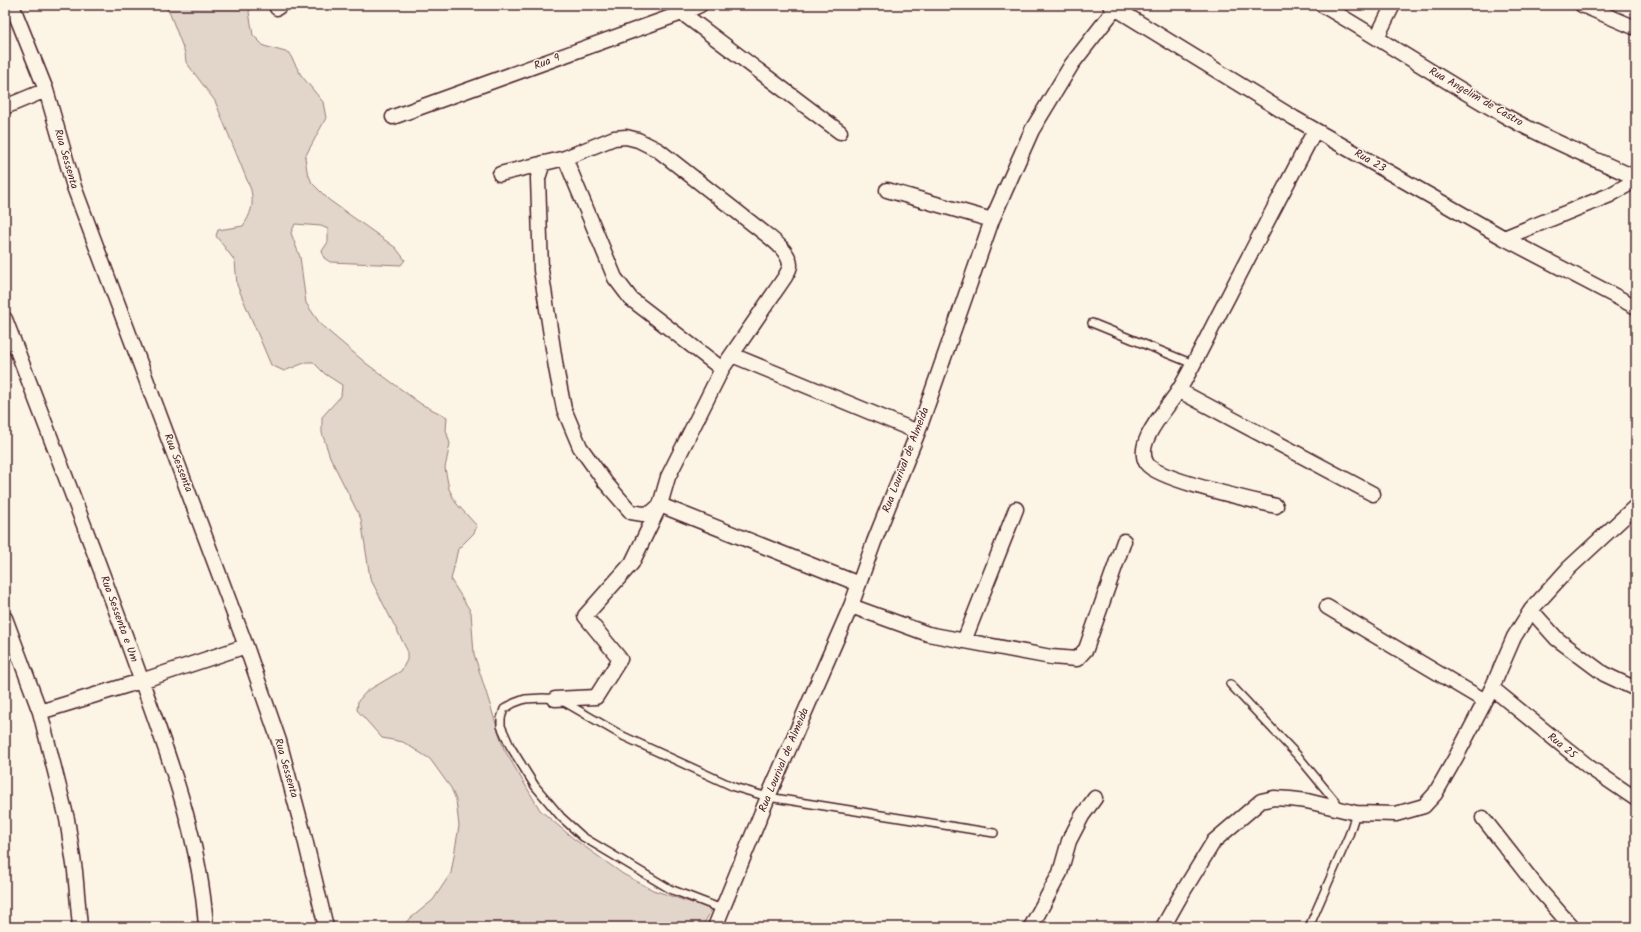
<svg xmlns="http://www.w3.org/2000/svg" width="1641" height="932" font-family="Kalam,sans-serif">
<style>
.green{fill:#e2d5ca;stroke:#967a7a}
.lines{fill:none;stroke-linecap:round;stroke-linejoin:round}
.lane-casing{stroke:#4a1f2b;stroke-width:10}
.street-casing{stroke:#4a1f2b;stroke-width:17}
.lane{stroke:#fcf5e5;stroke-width:7}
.street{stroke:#fcf5e5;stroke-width:14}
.labels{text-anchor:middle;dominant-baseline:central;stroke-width:3;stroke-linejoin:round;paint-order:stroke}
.street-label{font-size:11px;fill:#4a1f2b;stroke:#fcf5e5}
</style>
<rect width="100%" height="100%" fill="#fcf5e5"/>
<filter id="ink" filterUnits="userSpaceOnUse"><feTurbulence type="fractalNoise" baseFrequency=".025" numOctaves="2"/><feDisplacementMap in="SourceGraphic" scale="8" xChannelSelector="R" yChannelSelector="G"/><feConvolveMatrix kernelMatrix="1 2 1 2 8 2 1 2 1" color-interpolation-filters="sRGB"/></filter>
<g filter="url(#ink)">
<path class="green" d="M 164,5 L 252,5 L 249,12 L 253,35 L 264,46 L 289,53 L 301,75 L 323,102 L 326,118 L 305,157 L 307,171 L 312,183 L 329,200 L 396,248 L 405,260 L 401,265 L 330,262 L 324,258 L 322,251 L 328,242 L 328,229 L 321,226 L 295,224 L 291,233 L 300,257 L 306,303 L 321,325 L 367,364 L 421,404 L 447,417 L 446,430 L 450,444 L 445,468 L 449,489 L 456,503 L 477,526 L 474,533 L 458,549 L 451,580 L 471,612 L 474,654 L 504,749 L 540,810 L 574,839 L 623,874 L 653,890 L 692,903 L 715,904 L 702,927 L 403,927 L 406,922 L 433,900 L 451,873 L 459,826 L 456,800 L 451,788 L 430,759 L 403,742 L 382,738 L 357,710 L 358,701 L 367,691 L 401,671 L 407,660 L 407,650 L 370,578 L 361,519 L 330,457 L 322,433 L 322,417 L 341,396 L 342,385 L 325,374 L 313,362 L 307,362 L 284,371 L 271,365 L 237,285 L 235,261 L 216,236 L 218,230 L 243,226 C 251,214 254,205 251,190 L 215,101 L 186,62 L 185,53 L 170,14 Z"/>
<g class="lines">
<g class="lane-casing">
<path id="lane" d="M 1092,323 L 1193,364
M 1230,684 L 1298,756 L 1340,807
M 722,909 L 670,889 L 583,837 L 561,817 L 535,786 L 510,746 L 501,726 L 501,718 L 504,709 L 514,703 L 525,699 L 543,698 L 559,699 L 623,736 L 734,787 L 768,797 L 994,833
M 1309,927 L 1349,835 L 1356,813"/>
</g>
<g class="street-casing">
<path id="street" d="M 12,5 L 46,90 L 74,187 L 246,646 L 279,741 L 303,831 L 326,927
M 1110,5 L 1294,118 L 1504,238 L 1636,307
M 1322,5 C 1384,41 1444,81 1507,117 C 1548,140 1593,158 1636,178
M 1582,5 L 1636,28
M 277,8 L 281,5
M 682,13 L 840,132
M 1377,37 L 1393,5
M 5,107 L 46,90
M 393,117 L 682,13 L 700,5
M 565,158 L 615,278 L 631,299 L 722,369
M 500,174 L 565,158 L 614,138 L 626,137 L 638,140 L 658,150 L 763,232 C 773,240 789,251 790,265 C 790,269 787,273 785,277 L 722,369 L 668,477 L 660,505 L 651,513 L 643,514 L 631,512 L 605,482 L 580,447 L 564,409 L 556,368 L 541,270 L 538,178 L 543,163
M 887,190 L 992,220
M 1504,238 L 1610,195 L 1636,180
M 5,319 C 48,431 92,544 133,657 C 164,744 200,833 206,927
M 732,355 L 918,432
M 1178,390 L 1373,494
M 1276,506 C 1252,500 1159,480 1147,464 C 1133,443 1168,408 1179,390 C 1196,361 1211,329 1227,299 C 1256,242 1286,186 1315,130
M 851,606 L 928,634 L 1051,657 L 1077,659 L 1086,649 L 1124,541
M 1327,607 L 1485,701
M 1531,610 L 1557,639 L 1604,674 L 1636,689
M 5,618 L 40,712 L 67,819 L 75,871 L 80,927
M 964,641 L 1016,509
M 1492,688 L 1589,767 L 1636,799
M 555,699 L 596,697 L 620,659 L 585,616 L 632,563 L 660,505 L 859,584
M 40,712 L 141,681 L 246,646
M 1483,818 L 1537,887 L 1572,927
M 715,927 L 768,797 L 851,606 L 874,542 L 918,432 L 992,220 L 1032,130 L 1072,64 L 1118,5
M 1031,927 L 1060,873 L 1069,841 L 1082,816 L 1095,798
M 1163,927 L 1181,895 L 1214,841 L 1261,801 L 1274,798 L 1290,799 L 1307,801 L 1356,813 L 1396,814 L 1424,806 L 1435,794 L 1456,757 L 1492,688 L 1514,637 L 1531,610 L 1569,568 L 1636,506"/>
</g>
<use href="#lane" class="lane"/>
<use href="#street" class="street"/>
</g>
</g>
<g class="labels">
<g class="street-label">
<text transform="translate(547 62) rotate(-20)">Rua 9</text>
<text transform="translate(1476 97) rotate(30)">Rua Angelim de Castro</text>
<text transform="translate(66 159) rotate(74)">Rua Sessenta</text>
<text transform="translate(1370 161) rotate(30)">Rua 23</text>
<text transform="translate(906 460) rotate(-69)">Rua Lourival de Almeida</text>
<text transform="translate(178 463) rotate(69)">Rua Sessenta</text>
<text transform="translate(119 619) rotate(70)">Rua Sessenta e Um</text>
<text transform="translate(1562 746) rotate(39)">Rua 25</text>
<text transform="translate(784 760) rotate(-67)">Rua Lourival de Almeida</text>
<text transform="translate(286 768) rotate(74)">Rua Sessenta</text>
</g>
</g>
<rect width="1641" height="932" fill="none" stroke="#fcf5e5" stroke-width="20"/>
<rect x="10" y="10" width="1621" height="912" fill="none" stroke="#4a1f2b" stroke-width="1.5" filter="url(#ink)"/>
</svg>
